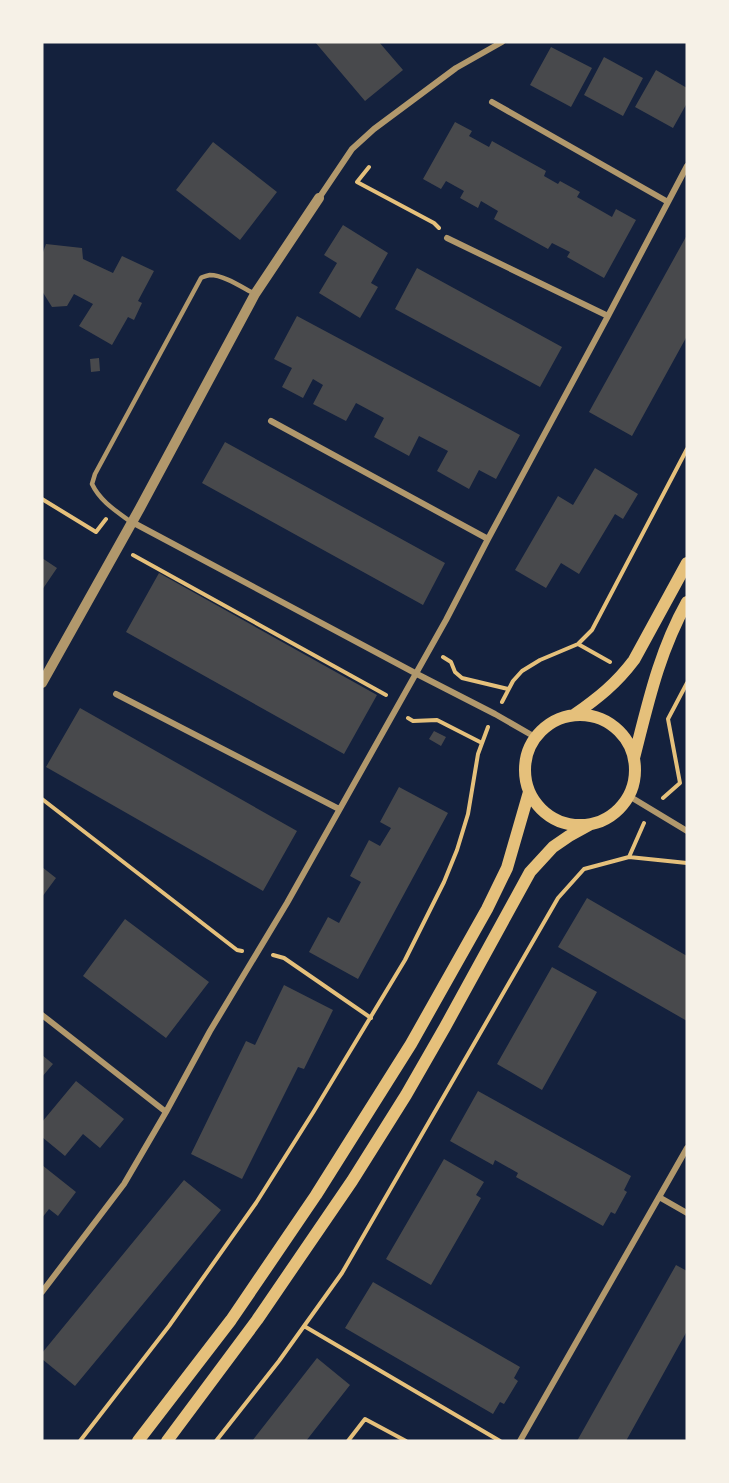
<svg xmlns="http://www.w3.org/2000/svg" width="729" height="1483" font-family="Raleway,sans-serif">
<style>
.building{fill:#48494c}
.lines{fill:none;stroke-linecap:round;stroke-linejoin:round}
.path{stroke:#e5c07b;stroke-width:4}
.service{stroke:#b1986c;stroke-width:4.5}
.minor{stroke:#b1986c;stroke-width:6}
.tertiary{stroke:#b1986c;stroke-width:10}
.secondary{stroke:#e5c07b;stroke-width:12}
</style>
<rect width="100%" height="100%" fill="#14213d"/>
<path class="building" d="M 315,42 L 379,42 L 403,70 L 365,101 Z
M 551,47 L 592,68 L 571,107 L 530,85 Z
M 604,57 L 643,78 L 623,116 L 584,95 Z
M 656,70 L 687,88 L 687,103 L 673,128 L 635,107 Z
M 455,122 L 472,131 L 469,136 L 489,147 L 492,141 L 546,171 L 544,176 L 558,184 L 560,181 L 580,192 L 577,197 L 612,217 L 616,209 L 636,220 L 604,278 L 567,257 L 570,252 L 552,243 L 548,249 L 494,219 L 498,211 L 481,201 L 478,208 L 460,198 L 464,191 L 446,181 L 441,189 L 423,179 Z
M 213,142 L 277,192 L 240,240 L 176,190 Z
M 343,225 L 388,253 L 371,283 L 378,287 L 360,318 L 319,293 L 337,263 L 324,255 Z
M 687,235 L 687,336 L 632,436 L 589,412 Z
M 46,244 L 82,248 L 83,259 L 113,273 L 122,256 L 154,271 L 138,301 L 142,303 L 134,320 L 128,317 L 112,345 L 79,326 L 93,304 L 74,294 L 67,306 L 52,307 L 42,291 L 42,255 Z
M 417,268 L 562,347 L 540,387 L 395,309 Z
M 297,316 L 520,435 L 496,479 L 479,470 L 469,489 L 437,471 L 448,451 L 419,436 L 409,456 L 374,437 L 384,418 L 356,403 L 346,421 L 313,404 L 323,385 L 313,379 L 303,398 L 282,387 L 292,368 L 274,359 Z
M 99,358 L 100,371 L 91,372 L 90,359 Z
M 225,442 L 445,563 L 423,605 L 202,483 Z
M 595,468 L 638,494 L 623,519 L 615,514 L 579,574 L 561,563 L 546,588 L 515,570 L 558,496 L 573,505 Z
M 42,558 L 57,568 L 42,590 Z
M 159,573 L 377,695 L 344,754 L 126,632 Z
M 80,708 L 297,831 L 263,891 L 46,767 Z
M 434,731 L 446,737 L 441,746 L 429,739 Z
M 399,787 L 448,813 L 358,979 L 309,952 L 328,917 L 339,923 L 361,882 L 350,876 L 369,840 L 380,846 L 391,828 L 380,822 Z
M 42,867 L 56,878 L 42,897 Z
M 587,898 L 687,956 L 687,1021 L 558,947 Z
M 125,919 L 209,982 L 166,1038 L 83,976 Z
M 552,967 L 597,992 L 542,1090 L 497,1064 Z
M 284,985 L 333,1010 L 304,1069 L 298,1067 L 242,1179 L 191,1154 L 246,1041 L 255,1045 Z
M 42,1055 L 53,1064 L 42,1077 Z
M 76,1081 L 124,1119 L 100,1148 L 83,1134 L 65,1156 L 42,1137 L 42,1122 Z
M 478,1091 L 631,1176 L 624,1190 L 627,1192 L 615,1214 L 611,1212 L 603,1226 L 516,1177 L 518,1173 L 495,1160 L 493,1165 L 450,1141 Z
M 444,1159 L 484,1182 L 476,1195 L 481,1198 L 431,1285 L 386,1259 Z
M 42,1165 L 76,1192 L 58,1216 L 49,1209 L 42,1218 Z
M 184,1180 L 221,1210 L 75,1386 L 42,1359 L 42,1353 Z
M 676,1265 L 687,1271 L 687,1331 L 626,1441 L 577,1441 Z
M 373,1282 L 520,1367 L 514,1378 L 518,1381 L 504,1404 L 500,1402 L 493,1414 L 345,1328 Z
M 317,1358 L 350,1385 L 306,1441 L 252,1441 Z"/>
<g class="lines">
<path class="path" d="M 369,167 L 357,182 L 434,223 L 439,228
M 42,499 L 96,532 L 106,519
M 133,555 L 386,695
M 578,644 L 610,662
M 443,657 L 451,662 L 455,672 L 462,678 L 508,689
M 502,702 L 513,681 L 522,671 L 540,660 L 578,644 L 592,630 L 687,449
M 408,718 L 413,721 L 437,720 L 482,743
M 663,798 L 680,783 L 668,719 L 687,683
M 42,799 L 237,950 L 242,951
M 629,857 L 687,863
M 273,955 L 284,958 L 371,1018
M 304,1326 L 500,1441
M 80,1441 L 169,1326 L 256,1203 L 314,1111 L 405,960 L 444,882 L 457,850 L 468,814 L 478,754 L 488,727
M 216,1441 L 279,1361 L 342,1273 L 558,898 L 584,869 L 629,857 L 644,823
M 348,1441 L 365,1419 L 406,1441"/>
<path class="service" d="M 131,522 C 116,511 100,501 92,484 L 95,474 L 201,278 C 202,277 210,275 210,275 C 224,275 243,288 255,294"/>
<path class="minor" d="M 492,102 L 668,202
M 319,198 L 352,149 L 374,129 L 456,68 L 502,42
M 447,238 L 608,316
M 271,421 L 488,539
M 132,522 L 415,673 L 495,714 L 535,737
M 116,694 L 339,809
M 629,796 L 687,831
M 42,1015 L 166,1112
M 659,1197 L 687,1213
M 42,1292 L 124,1184 L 166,1112 L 210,1031 L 287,903 L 446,620 L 488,539 L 608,316 L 687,166
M 520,1441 L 687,1148"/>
<path class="tertiary" d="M 42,683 L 140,508 L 255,294 L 319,198"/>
<path class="secondary" d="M525 770a55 55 0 1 1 110 0a55 55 0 1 1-110 0Z
M 574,715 C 598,698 616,684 634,660 L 687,563
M 634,758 C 648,703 659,652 687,602
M 138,1441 L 231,1320 L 316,1195 L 411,1044 L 487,909 L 507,868 L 529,792
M 167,1441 L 257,1320 L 352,1181 L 406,1095 L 445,1027 L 530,872 L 553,847 L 569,836 L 589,825"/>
</g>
<rect width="729" height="1483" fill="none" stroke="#f6f1e7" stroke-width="87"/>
</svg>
